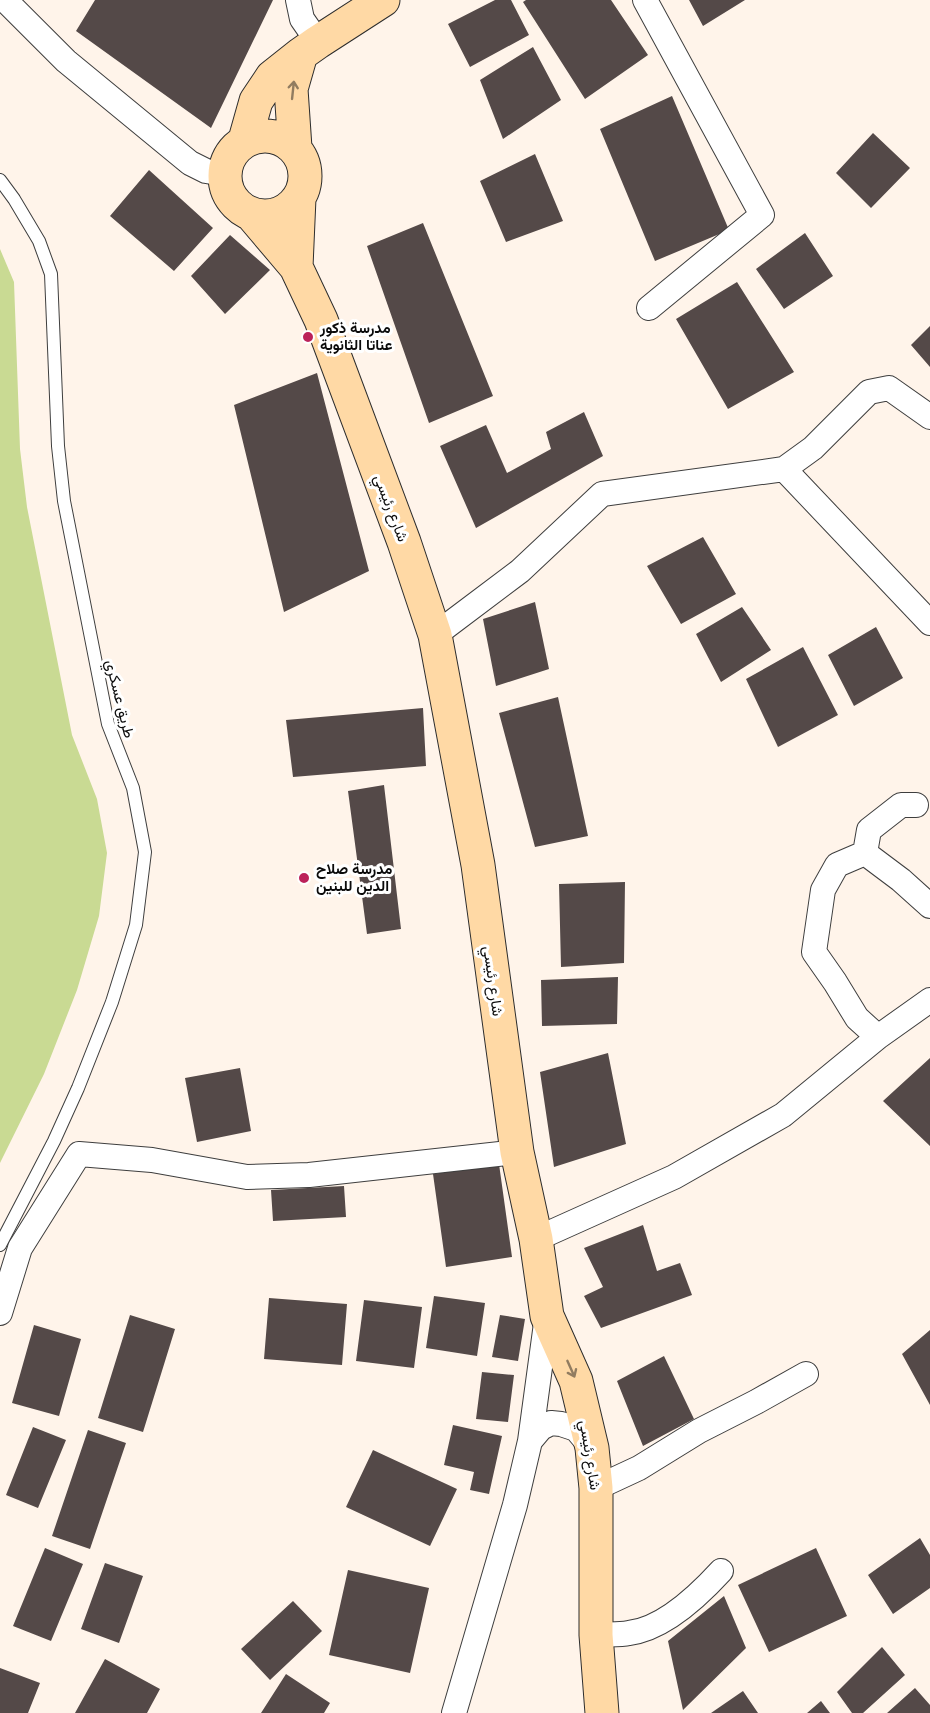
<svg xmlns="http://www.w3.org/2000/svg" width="930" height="1713" font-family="'Roboto Serif',Vazirmatn,serif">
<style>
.forest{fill:#c9da93}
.building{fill:#544948}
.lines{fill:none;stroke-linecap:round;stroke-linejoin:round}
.lane-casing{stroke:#3e3e3e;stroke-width:14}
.street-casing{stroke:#3e3e3e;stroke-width:26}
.secondary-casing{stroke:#2d2d2d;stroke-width:35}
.lane{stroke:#fff;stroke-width:12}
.street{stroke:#fff;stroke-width:24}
.secondary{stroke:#ffd9a5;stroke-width:33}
.oneway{stroke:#917c60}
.poi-dot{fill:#bc225a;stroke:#fff;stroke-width:2}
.labels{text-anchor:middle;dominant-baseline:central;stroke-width:6;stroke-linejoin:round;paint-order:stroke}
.poi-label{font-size:15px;font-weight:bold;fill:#0b0b0b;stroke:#fff;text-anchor:start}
.street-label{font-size:15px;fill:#0b0b0b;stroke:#fff}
</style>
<rect width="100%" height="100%" fill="#fff4ea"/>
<path class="forest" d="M 0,249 L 14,282 L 20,449 L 27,507 L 72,735 L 97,799 L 107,853 L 99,916 L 77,990 L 44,1074 L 0,1163 Z"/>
<path class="building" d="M 95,0 L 273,0 L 211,128 L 76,31 Z
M 495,0 L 511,0 L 529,35 L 470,67 L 448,24 Z
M 526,0 L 611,0 L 648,55 L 585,99 L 523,2 Z
M 689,0 L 745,0 L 703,26 Z
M 533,47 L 561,100 L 503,139 L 480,80 Z
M 672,96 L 729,230 L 655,261 L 600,129 Z
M 873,133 L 910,168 L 871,208 L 836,173 Z
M 535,154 L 563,221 L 506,242 L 480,181 Z
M 149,170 L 213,228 L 174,271 L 110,216 Z
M 423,223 L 493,396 L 429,423 L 367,246 Z
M 805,233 L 833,276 L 784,309 L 756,269 Z
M 230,235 L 270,270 L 225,314 L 191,276 Z
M 737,282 L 794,372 L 728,409 L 676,319 Z
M 930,326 L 930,367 L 911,345 Z
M 317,373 L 369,571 L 284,612 L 234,405 Z
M 584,412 L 603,456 L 476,528 L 440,446 L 486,425 L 507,473 L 551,449 L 546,432 Z
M 703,537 L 736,594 L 681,624 L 647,566 Z
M 535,602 L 549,669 L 496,686 L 483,619 Z
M 742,607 L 771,650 L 721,682 L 696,634 Z
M 876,627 L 903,678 L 854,706 L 828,655 Z
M 803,647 L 838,715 L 778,747 L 746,679 Z
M 558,697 L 588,836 L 535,847 L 499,713 Z
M 423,708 L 426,766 L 293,777 L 286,720 Z
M 384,785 L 401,929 L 367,934 L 348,791 Z
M 625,882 L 624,963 L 561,967 L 559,884 Z
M 618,977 L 617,1024 L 542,1026 L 541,980 Z
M 608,1053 L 626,1144 L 554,1167 L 540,1072 Z
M 930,1058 L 930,1146 L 883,1101 Z
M 240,1068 L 251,1131 L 197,1142 L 185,1078 Z
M 499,1164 L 512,1257 L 446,1267 L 433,1174 Z
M 344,1186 L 346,1217 L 273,1221 L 271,1190 Z
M 643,1225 L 657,1271 L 680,1263 L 692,1295 L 601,1328 L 584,1296 L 603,1287 L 584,1248 Z
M 434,1296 L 485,1303 L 477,1356 L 426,1348 Z
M 269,1298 L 347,1304 L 342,1365 L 264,1359 Z
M 364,1300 L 422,1307 L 414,1368 L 356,1361 Z
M 130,1315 L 175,1329 L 143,1432 L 98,1418 Z
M 500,1315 L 525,1319 L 518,1361 L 492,1357 Z
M 34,1325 L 81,1339 L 59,1416 L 12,1403 Z
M 930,1330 L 930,1405 L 902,1354 Z
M 664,1356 L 694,1419 L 643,1446 L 617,1381 Z
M 482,1372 L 514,1375 L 508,1422 L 476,1419 Z
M 453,1425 L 502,1436 L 489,1494 L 470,1490 L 474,1472 L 444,1465 Z
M 33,1427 L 66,1440 L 38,1508 L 6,1495 Z
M 88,1430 L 126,1443 L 90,1549 L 52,1536 Z
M 373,1450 L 457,1489 L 430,1546 L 346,1507 Z
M 920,1538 L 930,1555 L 930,1588 L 893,1614 L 868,1575 Z
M 45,1548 L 83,1564 L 51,1641 L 13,1626 Z
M 816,1548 L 847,1616 L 769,1652 L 738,1585 Z
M 105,1563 L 143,1576 L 119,1643 L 81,1629 Z
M 348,1570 L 429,1588 L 410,1673 L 329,1655 Z
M 724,1596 L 746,1648 L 683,1710 L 668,1641 Z
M 293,1601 L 322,1631 L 270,1680 L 241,1649 Z
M 882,1647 L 905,1675 L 863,1713 L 852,1713 L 837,1692 Z
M 105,1659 L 160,1689 L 147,1713 L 75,1713 Z
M 0,1668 L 40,1683 L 28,1713 L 0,1713 Z
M 286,1674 L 330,1703 L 324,1713 L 261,1713 Z
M 915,1688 L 930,1705 L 930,1713 L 887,1713 Z
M 743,1691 L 758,1713 L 711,1713 Z
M 821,1701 L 830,1713 L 807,1713 Z"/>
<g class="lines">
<g class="lane-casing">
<path id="lane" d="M 0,180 L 14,199 L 39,241 L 51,274 L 58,446 L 64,501 L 108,724 L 133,788 L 145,852 L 136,925 L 112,1002 L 78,1088 L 54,1141 L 0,1245"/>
</g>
<g class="street-casing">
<path id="street" d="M 5,0 L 66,61 L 190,163 L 206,171 L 224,174
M 298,0 L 302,19 L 318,42
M 645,0 L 762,215 L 649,308
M 784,469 L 813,448 L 869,392 L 889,388 L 930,417
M 435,635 L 520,571 L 602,494 L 784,469 L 930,623
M 916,805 L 901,805 L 869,830 L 865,853 L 901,880 L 930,906
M 865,853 L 837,865 L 823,890 L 814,952 L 835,982 L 857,1018 L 878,1037
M 536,1239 L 674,1177 L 783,1115 L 878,1037 L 930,1000
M 0,1313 L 20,1248 L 79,1154 L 152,1160 L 247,1177 L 309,1175 L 517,1152
M 530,1441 L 541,1428 L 551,1423 L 561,1424 L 576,1429 L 592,1448
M 596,1488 L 639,1468 L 699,1431 L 756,1402 L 806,1374
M 596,1635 C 607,1634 619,1635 629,1633 C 663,1629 699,1595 721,1571
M 454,1713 L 515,1505 L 530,1441 L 547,1316"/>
</g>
<g class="secondary-casing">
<path id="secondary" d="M 301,54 L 318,42 L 383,0
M225 176a40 40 0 1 1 80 0a40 40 0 1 1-80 0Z
M 245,140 L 256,101 L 272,77 L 301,54 L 291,89 L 295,148
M 252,215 L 296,267 L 299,198
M 296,267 L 321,320 L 404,542 L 435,635 L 478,865 L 517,1152 L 536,1239 L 547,1316 L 576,1381 L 592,1448 L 596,1488 L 596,1635 L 602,1713"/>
</g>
<use href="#lane" class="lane"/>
<use href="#street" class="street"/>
<use href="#secondary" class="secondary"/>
</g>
<defs><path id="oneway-shaft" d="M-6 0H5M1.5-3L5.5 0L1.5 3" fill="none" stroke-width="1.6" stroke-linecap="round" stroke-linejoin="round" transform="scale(1.5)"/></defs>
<g class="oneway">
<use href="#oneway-shaft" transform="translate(293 90) rotate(-84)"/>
<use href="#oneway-shaft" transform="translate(571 1369) rotate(66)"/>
</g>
<g class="poi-dot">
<circle cx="308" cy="337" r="6"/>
<circle cx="304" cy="878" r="6"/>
</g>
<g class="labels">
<g class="poi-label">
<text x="320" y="328">مدرسة ذكور<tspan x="320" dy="17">عناتا الثانوية</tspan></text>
<text x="316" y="869">مدرسة صلاح<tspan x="316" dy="17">الدين للبنين</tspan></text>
</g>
<g class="street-label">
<text transform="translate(391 508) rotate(69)">شارع رئيسي</text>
<text transform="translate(120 699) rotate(76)">طريق عسكري</text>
<text transform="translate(493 981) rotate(82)">شارع رئيسي</text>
<text transform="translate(590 1455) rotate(81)">شارع رئيسي</text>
</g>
</g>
</svg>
